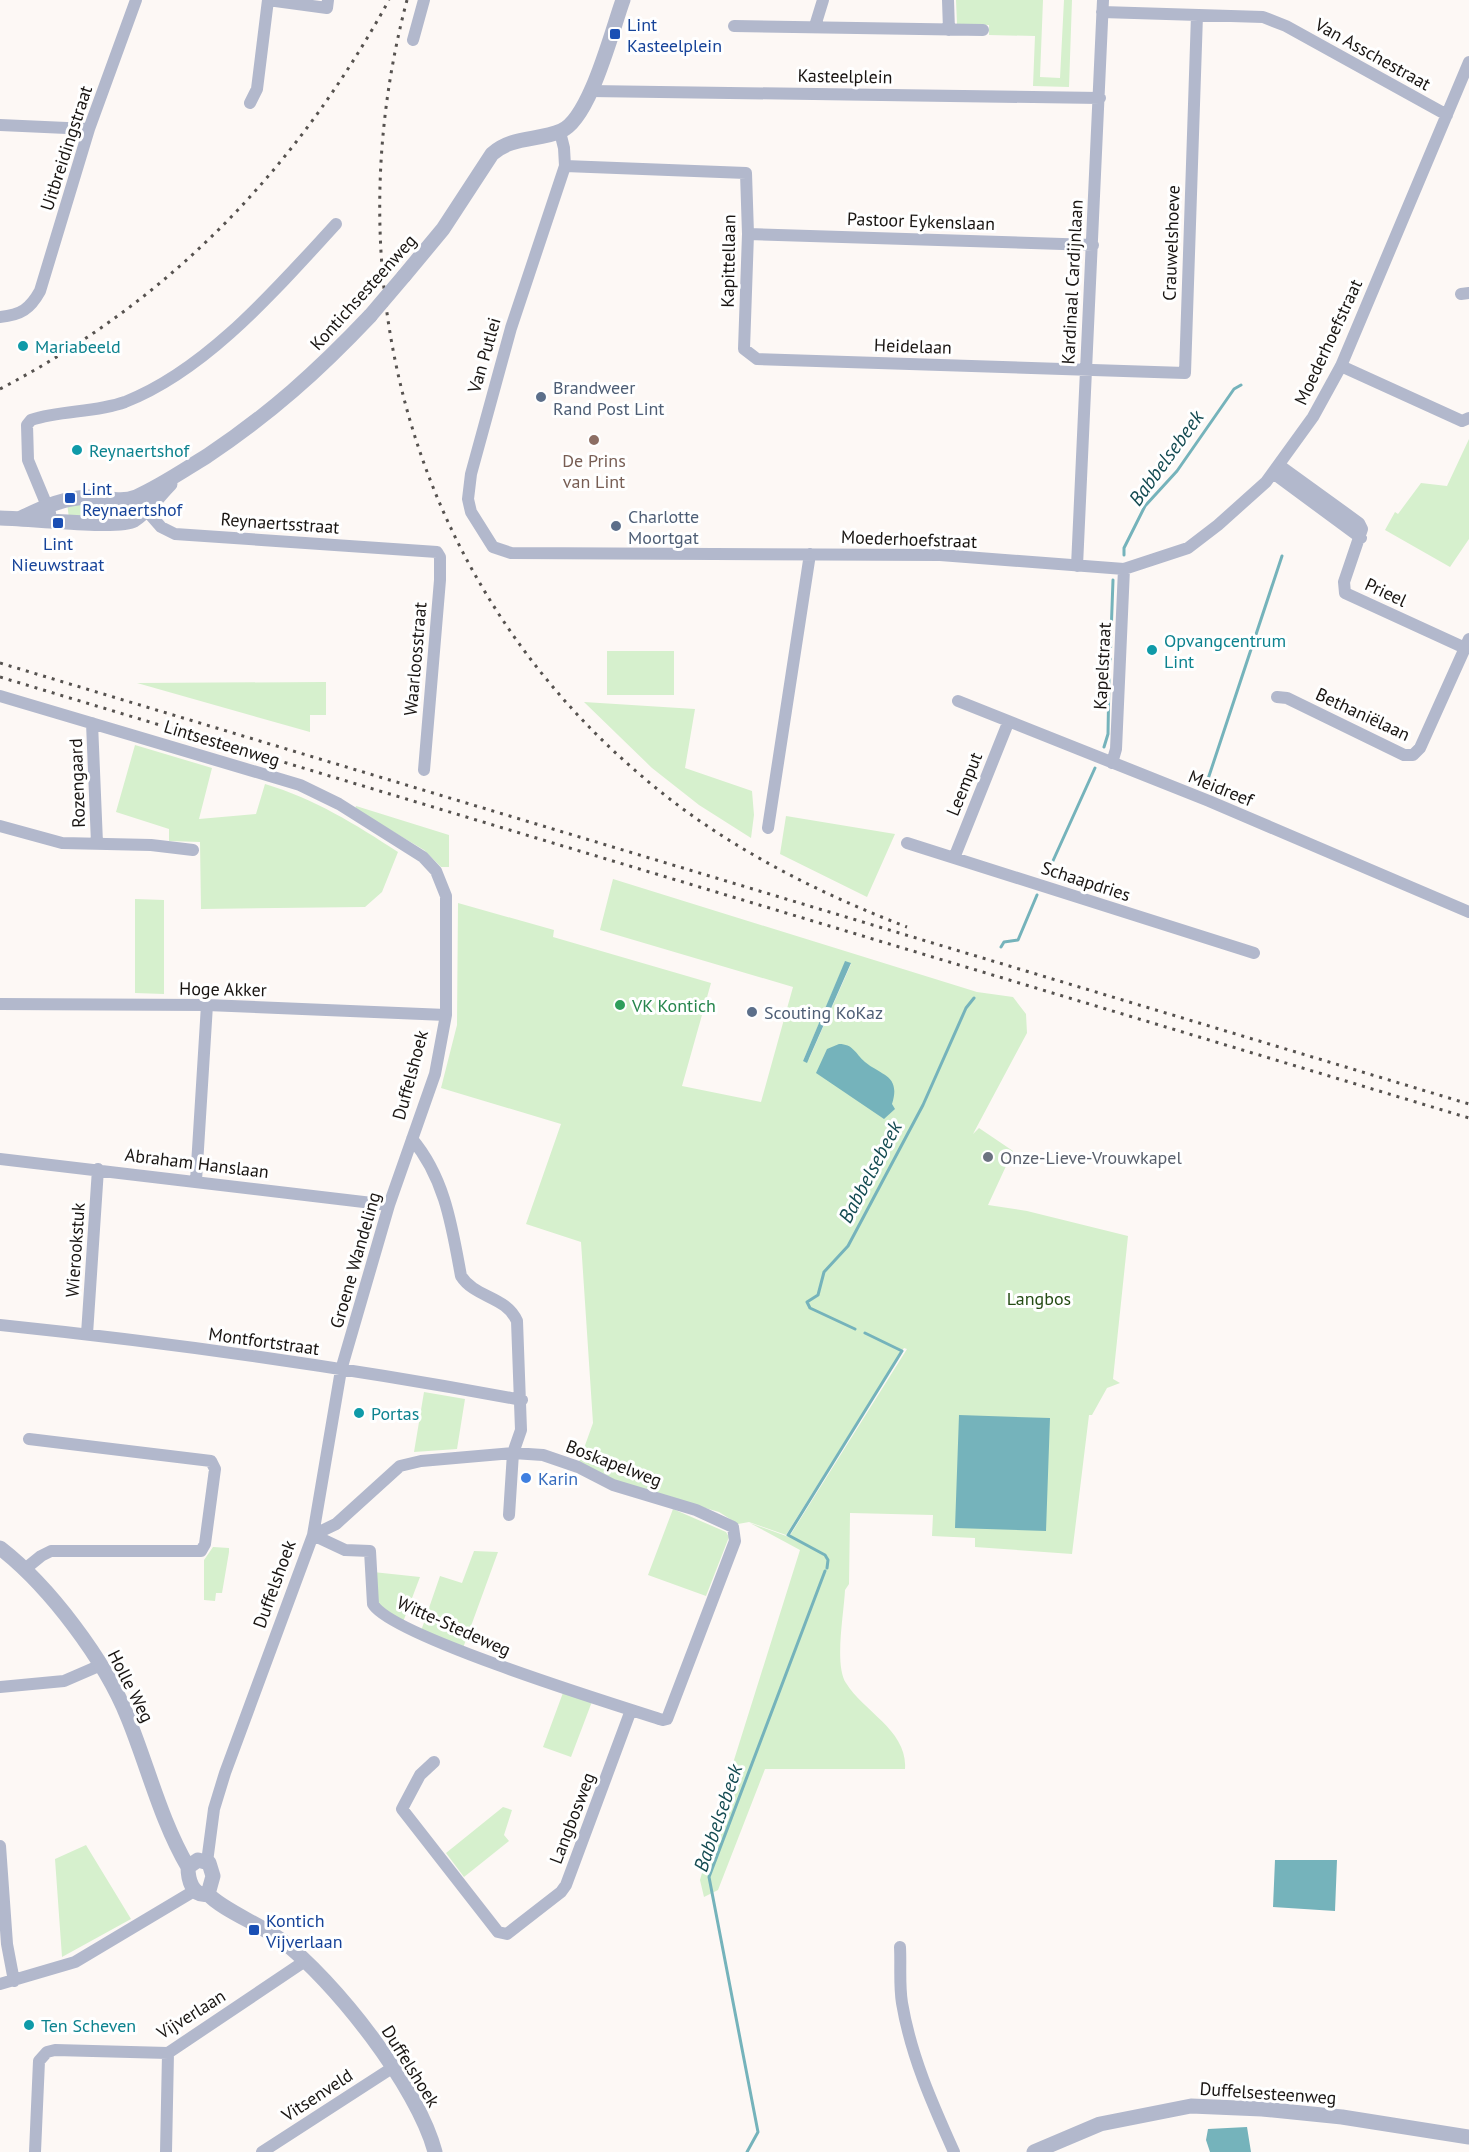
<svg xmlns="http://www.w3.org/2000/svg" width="1469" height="2152" font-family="'PT Sans',sans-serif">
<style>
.green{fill:#d6f0cd;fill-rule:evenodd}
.water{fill:#75b3bb}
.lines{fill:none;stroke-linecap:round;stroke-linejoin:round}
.stream{stroke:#75b3bb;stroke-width:3}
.minor{stroke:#b2b8cc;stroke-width:12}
.tertiary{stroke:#b2b8cc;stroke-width:15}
.rail{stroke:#56524f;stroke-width:3;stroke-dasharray:3 6;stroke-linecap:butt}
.tertiary-bridge{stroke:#b2b8cc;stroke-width:15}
.transit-dot{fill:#1a4fb4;stroke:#fff;stroke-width:2}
.culture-dot{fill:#0f9aa8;stroke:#fff;stroke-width:2}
.service-dot{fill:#5c6f8a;stroke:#fff;stroke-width:2}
.education-dot{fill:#8d6e63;stroke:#fff;stroke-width:2}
.leisure-dot{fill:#2e9e5b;stroke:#fff;stroke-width:2}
.worship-dot{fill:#6b7280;stroke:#fff;stroke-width:2}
.shop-dot{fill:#3f7fe0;stroke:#fff;stroke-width:2}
.labels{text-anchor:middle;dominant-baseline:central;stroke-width:6;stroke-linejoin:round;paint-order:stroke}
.transit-label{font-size:18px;fill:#164399;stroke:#fff;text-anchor:start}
.street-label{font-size:18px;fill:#191512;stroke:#fff}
.culture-label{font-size:18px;fill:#0d838f;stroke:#fff;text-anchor:start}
.service-label{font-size:18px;fill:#4e5e75;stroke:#fff;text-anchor:start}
.education-label{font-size:18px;fill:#785e54;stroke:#fff}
.leisure-label{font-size:18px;fill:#27864d;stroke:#fff;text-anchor:start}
.worship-label{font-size:18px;fill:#5b616d;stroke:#fff;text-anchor:start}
.park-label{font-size:18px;fill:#254c14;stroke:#fff}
.shop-label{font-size:18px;fill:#366cbe;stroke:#fff;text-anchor:start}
.water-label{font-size:20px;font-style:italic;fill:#144b52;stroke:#fff}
</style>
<rect width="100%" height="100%" fill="#fdf8f5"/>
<path class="green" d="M 956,0 L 1043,0 L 1040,77 L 1060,78 L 1064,0 L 1072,0 L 1069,87 L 1033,86 L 1035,36 L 989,35 L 989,25 L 957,24 Z
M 1469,439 L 1469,539 L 1450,567 L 1385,530 L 1395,512 L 1398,514 L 1421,483 L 1447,486 Z
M 128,502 L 131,513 L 124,520 L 69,518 L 67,503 Z
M 607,651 L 674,651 L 674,695 L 607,695 Z
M 326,682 L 326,715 L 310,715 L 310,732 L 137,683 Z
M 584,702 L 695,709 L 685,768 L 752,791 L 754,815 L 751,838 L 699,805 L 652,768 Z
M 135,745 L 212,768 L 199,819 L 256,814 L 265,784 C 315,799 355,824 398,852 L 382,892 L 365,907 L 201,909 L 200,842 L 169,841 L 169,829 L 116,812 Z
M 356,806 L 449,835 L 449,867 L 441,867 L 424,850 L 355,809 Z
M 786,816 L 895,834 L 867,897 L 780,854 Z
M 613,879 L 977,992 L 1013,997 L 1026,1014 L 1027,1033 L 973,1134 L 979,1128 L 1013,1151 L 988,1205 L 1027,1211 L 1128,1236 L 1113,1379 L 1120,1383 L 1107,1388 L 1092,1415 L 1089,1415 L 1072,1554 L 975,1547 L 975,1538 L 932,1536 L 933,1515 L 850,1513 L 849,1584 L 845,1590 C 844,1613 834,1665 846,1683 C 864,1712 908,1731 905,1769 L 765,1769 L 718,1890 L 704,1897 L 700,1880 L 734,1760 L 800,1550 L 750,1523 L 789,1537 L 907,1349 L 904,1348 L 900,1353 L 786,1535 L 749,1522 L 738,1524 L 719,1512 L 615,1482 L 578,1465 L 593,1423 L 581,1242 L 526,1224 L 561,1124 L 441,1088 L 457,1025 L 458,903 L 554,930 L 553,937 L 711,983 L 682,1086 L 761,1102 L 793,987 L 600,930 ZM 845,962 L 851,964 L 809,1059 L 803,1061 Z
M 135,899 L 164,900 L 164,994 L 135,993 Z
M 424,1392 L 465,1399 L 457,1449 L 414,1452 Z
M 673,1509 L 726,1532 L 729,1537 L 706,1596 L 648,1575 Z
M 213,1547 L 229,1548 L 229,1552 L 222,1593 L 216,1593 L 215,1601 L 204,1600 L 204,1560 Z
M 474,1551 L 498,1552 L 463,1648 L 421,1631 L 440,1576 L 462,1583 Z
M 373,1572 L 420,1577 L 403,1622 L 378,1607 Z
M 564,1690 L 593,1699 L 571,1757 L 543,1747 Z
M 503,1807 L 512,1810 L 504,1835 L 509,1841 L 464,1877 L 446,1853 Z
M 86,1845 L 131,1919 L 62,1957 L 55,1859 Z"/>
<path class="water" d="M 845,961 L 851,963 L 807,1063 L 803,1061 Z
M 839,1044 C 853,1044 855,1053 865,1062 C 882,1076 901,1075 892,1104 L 895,1109 L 884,1119 L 816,1073 L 827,1049 Z
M 959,1415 L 1050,1418 L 1046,1531 L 955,1528 Z
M 1275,1860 L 1337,1860 L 1335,1911 L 1273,1907 Z
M 1247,2127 L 1251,2152 L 1210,2152 L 1206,2140 L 1208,2129 Z"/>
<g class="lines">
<path class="stream" d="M 1124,555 L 1124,548 L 1145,506 L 1177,471 L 1234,389 L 1241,385
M 1110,663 L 1113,580
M 1104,747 L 1108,734 L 1109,676
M 1207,782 L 1282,556
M 1047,874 L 1095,768
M 1001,947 L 1004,942 L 1018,940 L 1037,895
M 855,1329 L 810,1308 L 807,1302 L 818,1295 L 824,1272 L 848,1246 L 923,1105 L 966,1008 L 974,998
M 827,1568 L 828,1560 L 825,1555 L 788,1535 L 902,1351 L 865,1333
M 747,2152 L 758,2132 L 709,1877 L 825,1571"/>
<path class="minor" d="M 268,0 L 327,8 L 328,0
M 948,0 L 949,30
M 1102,12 L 1263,17 L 1286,26 L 1447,115
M 734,26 L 983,30
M 815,26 L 823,0
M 413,40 L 424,0
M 590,91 L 1100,98
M 250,103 L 257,89 L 268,0
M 0,125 L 89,129
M 560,132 L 564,148 L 565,166 L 511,328 L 471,474 L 468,499 L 471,512 L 493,547 L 511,553 L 940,555 L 1124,569 L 1188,548 L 1218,525 L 1266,482 L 1313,417 L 1341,366 L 1469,62
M 565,166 L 746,173 L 748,234 L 744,349 L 757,359 L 1185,373 L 1197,15
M 748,234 L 1093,245
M 1461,294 L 1469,293
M 0,317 C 21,315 30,309 40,291 L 89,129 L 136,0
M 1341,366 L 1462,421 L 1469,418
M 1279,465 L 1359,523 L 1362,529 L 1344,582 L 1345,593 L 1465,648
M 1273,473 L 1361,538
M 140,503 L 161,527 L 175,534 L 437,552 L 440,557 L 440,580 L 424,770
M 50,513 L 28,460 L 27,425 L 31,420 C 62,410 94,413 125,402 C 207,370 277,288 336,224
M 1077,566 L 1103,0
M 0,696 L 300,785 L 339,804 L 423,857 L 436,871 L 446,896 L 446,1015 L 435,1074 L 389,1205 L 341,1370 L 313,1535 L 225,1773 L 214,1809 L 207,1862
M 1277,697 L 1287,698 L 1404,755 L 1413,755 L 1420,748 L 1469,639
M 958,701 L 1209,801 L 1469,912
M 92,723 L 97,843
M 1112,763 L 1116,749 L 1124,569
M 0,826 L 62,843 L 151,845 L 193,850
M 768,828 L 810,554
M 907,843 L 1254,953
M 954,858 L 1008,723
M 0,1004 L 207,1005 L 446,1015
M 412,1139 C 445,1178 452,1227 461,1276 C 475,1298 506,1296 517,1321 L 521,1430 L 513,1453 L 509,1515
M 0,1159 L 389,1205
M 196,1181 L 207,1005
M 0,1325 C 174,1343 349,1368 522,1400
M 87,1334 L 98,1169
M 513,1453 L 543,1455 L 578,1467 L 613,1485 L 696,1510 L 733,1527 L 735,1541 L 667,1719 L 663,1720 C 619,1706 389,1635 373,1604 L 370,1551 L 345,1550 L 313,1535 L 336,1524 L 400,1466 L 421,1461 Z
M 25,1569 L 41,1556 L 51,1551 L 201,1551 L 205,1544 L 215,1469 L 211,1461 L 29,1439
M 0,1687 L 64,1681 L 101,1665
M 434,1762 L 420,1775 L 402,1809 L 498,1932 L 507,1934 L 561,1892 L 566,1885 L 631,1710
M 0,1846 L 7,1944 L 14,1981
M 900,1947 C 901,1965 899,1985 902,2003 C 911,2056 932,2103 954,2152
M 0,1984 L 75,1962 L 194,1891
M 35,2152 L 39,2061 L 47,2052 L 55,2050 L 168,2053 L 305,1961
M 166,2152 L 168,2053
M 262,2152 L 392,2068"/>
<path class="tertiary" d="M 404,276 L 443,229 L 492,154 C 512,136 537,141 561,131 C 590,119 612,30 623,0
M 0,518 C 24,518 119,529 134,520 C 148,511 159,495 170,484
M 21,518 C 44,507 65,497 91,497 C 106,497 120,503 136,497 C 161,486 184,470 207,456 C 270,414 318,371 370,316
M 0,1548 C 49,1586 105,1660 128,1718 C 148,1767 161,1821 188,1867
M 188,1867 C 188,1879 192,1897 208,1894 C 221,1909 261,1925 281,1940 C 334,1980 418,2087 435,2152
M 188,1867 L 198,1860 L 209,1863 L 213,1876 L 208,1894
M 1034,2152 L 1100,2124 L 1191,2106 L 1262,2109 L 1342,2117 L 1469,2137"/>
<path class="rail" d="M 407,0 C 331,287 415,585 644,778 C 721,844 813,891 907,927
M 0,389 C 172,299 296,169 389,0
M 0,663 L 1469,1104
M 0,677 L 1469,1118"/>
<path class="tertiary-bridge" d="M 370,316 L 404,276"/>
</g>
<g class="transit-dot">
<rect x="609" y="28" width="12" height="12" rx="3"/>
<rect x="64" y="492" width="12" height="12" rx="3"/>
<rect x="52" y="517" width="12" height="12" rx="3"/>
<rect x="248" y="1924" width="12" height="12" rx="3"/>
</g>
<g class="culture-dot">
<circle cx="23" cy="346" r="6"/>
<circle cx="77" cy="450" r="6"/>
<circle cx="1152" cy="650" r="6"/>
<circle cx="359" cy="1413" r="6"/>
<circle cx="29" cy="2025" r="6"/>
</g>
<g class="service-dot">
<circle cx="541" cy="397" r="6"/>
<circle cx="616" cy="526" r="6"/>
<circle cx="752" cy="1012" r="6"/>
</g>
<circle class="education-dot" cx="594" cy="440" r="6"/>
<circle class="leisure-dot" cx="620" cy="1005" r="6"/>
<circle class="worship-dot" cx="988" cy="1157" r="6"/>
<circle class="shop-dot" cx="526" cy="1478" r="6"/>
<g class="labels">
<g class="transit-label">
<text x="627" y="24">Lint<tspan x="627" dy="21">Kasteelplein</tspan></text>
<text x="82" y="488">Lint<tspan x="82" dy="21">Reynaertshof</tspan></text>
<text x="58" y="543" text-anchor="middle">Lint<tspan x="58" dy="21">Nieuwstraat</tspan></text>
<text x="266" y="1920">Kontich<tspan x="266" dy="21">Vijverlaan</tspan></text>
</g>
<g class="street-label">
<text transform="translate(1373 54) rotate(29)">Van Asschestraat</text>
<text transform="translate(845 76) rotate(1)">Kasteelplein</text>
<text transform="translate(66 148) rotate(-72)">Uitbreidingstraat</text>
<text transform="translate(921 221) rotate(2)">Pastoor Eykenslaan</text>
<text transform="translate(1171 243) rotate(-88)">Crauwelshoeve</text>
<text transform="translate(728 261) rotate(-89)">Kapittellaan</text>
<text transform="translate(1072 282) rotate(-87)">Kardinaal Cardijnlaan</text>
<text transform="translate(363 292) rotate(-48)">Kontichsesteenweg</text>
<text transform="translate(1328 342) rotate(-65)">Moederhoefstraat</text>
<text transform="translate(913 346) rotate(2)">Heidelaan</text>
<text transform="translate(484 355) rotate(-74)">Van Putlei</text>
<text transform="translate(280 523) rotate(4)">Reynaertsstraat</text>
<text transform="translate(909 539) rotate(2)">Moederhoefstraat</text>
<text transform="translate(1386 592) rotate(25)">Prieel</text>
<text transform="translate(415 659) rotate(-85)">Waarloosstraat</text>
<text transform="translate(1102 666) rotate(-87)">Kapelstraat</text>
<text transform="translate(1363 714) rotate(25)">Bethaniëlaan</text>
<text transform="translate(222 743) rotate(17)">Lintsesteenweg</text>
<text transform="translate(77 783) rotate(-92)">Rozengaard</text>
<text transform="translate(964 784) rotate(-68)">Leemput</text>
<text transform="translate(1221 788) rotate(22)">Meidreef</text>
<text transform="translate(1086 881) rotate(18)">Schaapdries</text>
<text transform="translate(223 989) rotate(1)">Hoge Akker</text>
<text transform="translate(410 1075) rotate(-75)">Duffelshoek</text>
<text transform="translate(197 1163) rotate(7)">Abraham Hanslaan</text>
<text transform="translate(75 1250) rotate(-86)">Wierookstuk</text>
<text transform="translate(355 1260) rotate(-74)">Groene Wandeling</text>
<text transform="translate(264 1341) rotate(8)">Montfortstraat</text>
<text transform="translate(614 1463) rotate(21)">Boskapelweg</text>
<text transform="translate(274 1584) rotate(-70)">Duffelshoek</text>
<text transform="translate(454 1626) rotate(24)">Witte-Stedeweg</text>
<text transform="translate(131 1686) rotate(63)">Holle Weg</text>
<text transform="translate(572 1818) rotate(-69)">Langbosweg</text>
<text transform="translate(191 2014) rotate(-32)">Vijverlaan</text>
<text transform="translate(411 2066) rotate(58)">Duffelshoek</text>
<text transform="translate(1268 2093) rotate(4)">Duffelsesteenweg</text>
<text transform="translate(317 2095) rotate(-33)">Vitsenveld</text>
</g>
<g class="culture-label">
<text x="35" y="346">Mariabeeld</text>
<text x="89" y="450">Reynaertshof</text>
<text x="1164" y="640">Opvangcentrum<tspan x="1164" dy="21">Lint</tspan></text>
<text x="371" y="1413">Portas</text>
<text x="41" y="2025">Ten Scheven</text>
</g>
<g class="service-label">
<text x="553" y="387">Brandweer<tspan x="553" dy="21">Rand Post Lint</tspan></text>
<text x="628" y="516">Charlotte<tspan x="628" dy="21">Moortgat</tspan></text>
<text x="764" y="1012">Scouting KoKaz</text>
</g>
<g class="education-label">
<text x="594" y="460">De Prins<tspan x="594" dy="21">van Lint</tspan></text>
</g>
<g class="leisure-label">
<text x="632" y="1005">VK Kontich</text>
</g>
<g class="worship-label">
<text x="1000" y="1157">Onze-Lieve-Vrouwkapel</text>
</g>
<g class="park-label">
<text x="1039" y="1298">Langbos</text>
</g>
<g class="shop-label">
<text x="538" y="1478">Karin</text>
</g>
<g class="water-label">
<text transform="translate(1166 458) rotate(-54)">Babbelsebeek</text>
<text transform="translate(870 1172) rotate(-62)">Babbelsebeek</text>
<text transform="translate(718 1818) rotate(-71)">Babbelsebeek</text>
</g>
</g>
</svg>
